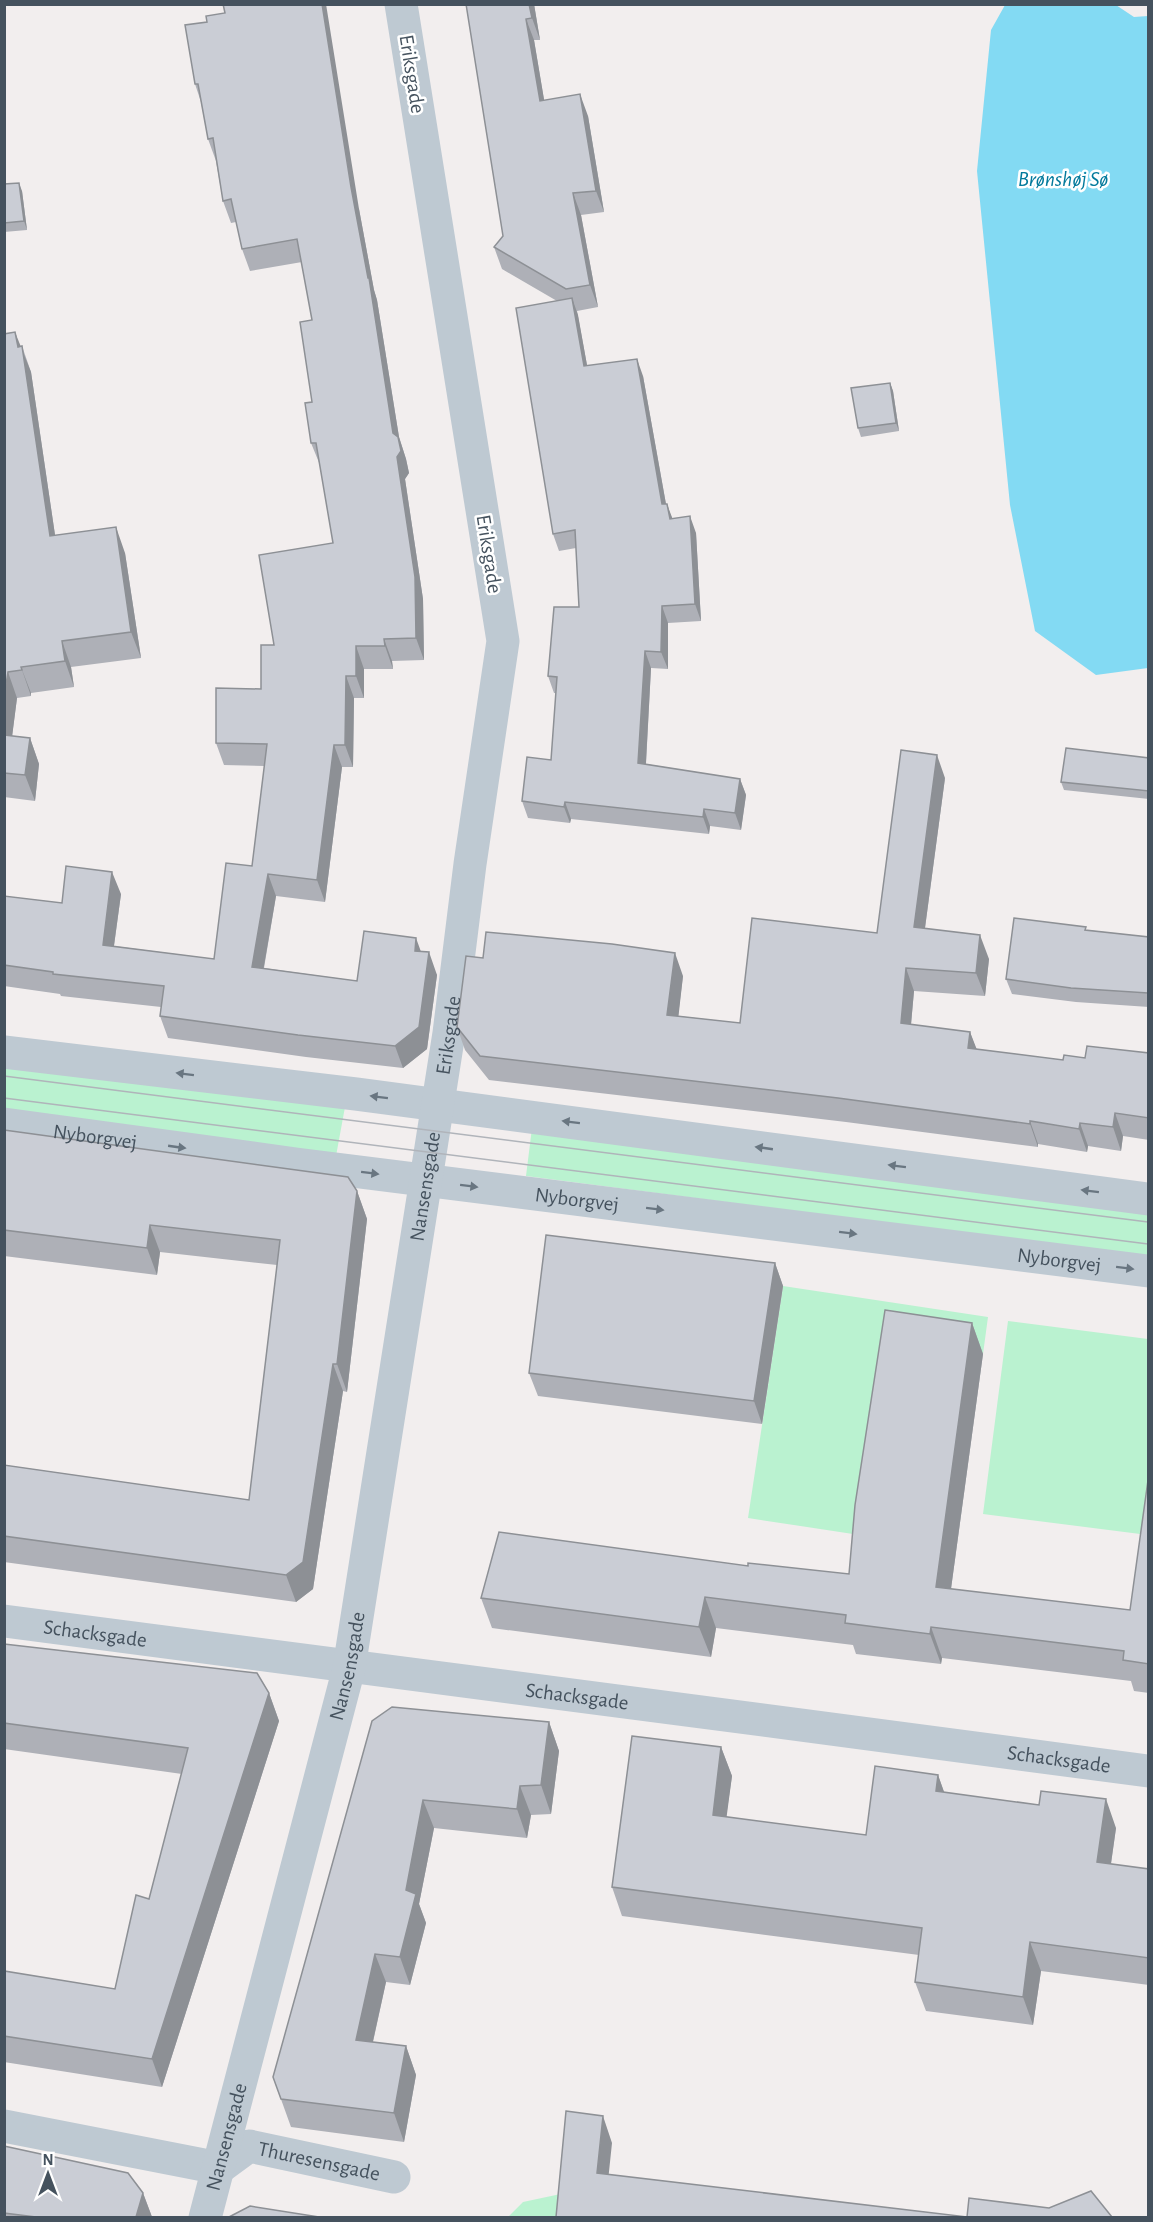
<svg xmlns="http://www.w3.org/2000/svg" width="1153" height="2222" font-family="'Alegreya Sans',sans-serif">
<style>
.green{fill:#baf2d0}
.water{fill:#83daf3}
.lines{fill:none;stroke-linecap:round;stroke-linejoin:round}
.minor{stroke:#bec9d2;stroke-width:33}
.tram{stroke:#b0b4ba;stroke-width:1.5}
.wall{fill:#aeb0b7}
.shaded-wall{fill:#8d9095}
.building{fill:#cacdd5;stroke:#8d9095;stroke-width:1.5}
.oneway{fill:#697681}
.labels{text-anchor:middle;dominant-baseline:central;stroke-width:5;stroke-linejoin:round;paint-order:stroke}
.street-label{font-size:21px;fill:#45525e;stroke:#fff}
.water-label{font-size:22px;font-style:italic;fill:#037a9c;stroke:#fff}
</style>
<rect width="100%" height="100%" fill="#f2eeee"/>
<path class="green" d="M 5,1063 L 345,1107 L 336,1156 L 5,1113 Z
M 532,1128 L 1148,1208 L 1148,1257 L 526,1176 Z
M 783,1286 L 988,1317 L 983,1354 L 866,1536 L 748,1518 Z
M 1008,1321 L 1148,1339 L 1148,1535 L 983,1514 Z
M 570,2192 L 568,2217 L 507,2218 L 523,2202 Z"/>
<path class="water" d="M 1005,5 L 1116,5 L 1134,17 L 1148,16 L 1148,668 L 1096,675 L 1035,631 L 1010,505 L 977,171 L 991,30 Z"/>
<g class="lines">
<g class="minor">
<path d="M 4,1052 L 356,1094 L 1148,1199"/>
<path id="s1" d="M 4,1124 L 296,1164 L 1148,1271"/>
<path id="s2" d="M 4,1621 C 386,1673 767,1719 1148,1771"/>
<path id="s3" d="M 4,2126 L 219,2168 L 249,2146 L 394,2177"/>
<path id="s4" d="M 205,2218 L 349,1668 L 449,1033 L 470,864 L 503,641 L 401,4"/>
</g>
<path class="tram" d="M 4,1076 L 1148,1222
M 4,1098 L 1148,1244"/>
</g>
<path class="wall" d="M 466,4 L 534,4 L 540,40 L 534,40 L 544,100 L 588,116 L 604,212 L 581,215 L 598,307 L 577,311 L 587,365 L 643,376 L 666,504 L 672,518 L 696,533 L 701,621 L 668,623 L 668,669 L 651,668 L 646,764 L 740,779 L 746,795 L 741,830 L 710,826 L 709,834 L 571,819 L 570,823 L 528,818 L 522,801 L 551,760 L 556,693 L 554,693 L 548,676 L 579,607 L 576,548 L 559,551 L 553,534 L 557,301 L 502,269 L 494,247 L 503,236 Z
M 185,25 L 359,209 L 374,290 L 377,300 L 399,437 L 406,459 L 409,473 L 405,479 L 423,599 L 424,660 L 392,661 L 393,669 L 364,669 L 364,698 L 354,698 L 353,767 L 342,767 L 325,902 L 276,896 L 264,968 L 357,981 L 421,951 L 437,975 L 427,1049 L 403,1068 L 306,1057 L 168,1038 L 160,1016 L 161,1007 L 61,996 L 60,994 L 4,986 L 4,896 L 62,903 L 121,894 L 114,946 L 214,959 L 252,866 L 265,766 L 224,765 L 216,743 L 261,689 L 274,645 L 333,543 L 320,465 L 311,443 L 312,402 L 312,320 L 302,262 L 250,271 L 242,249 L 236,222 L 231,223 L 223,201 L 216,161 L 208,139 L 201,102 L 195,84 Z
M 4,184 L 22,191 L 27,230 L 4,232 Z
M 4,334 L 20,347 L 22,346 L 31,372 L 55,535 L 125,553 L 141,658 L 71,667 L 74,687 L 31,693 L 31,696 L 17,698 L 12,736 L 30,738 L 39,764 L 35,801 L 4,797 Z
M 890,383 L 893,391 L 899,431 L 861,437 L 858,428 Z
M 1149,758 L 1149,799 L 1064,790 L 1061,782 Z
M 945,778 L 925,928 L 989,959 L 985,996 L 914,991 L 911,1025 L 970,1032 L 976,1049 L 1063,1060 L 1149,1053 L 1149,1140 L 1123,1136 L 1121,1151 L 1088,1146 L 1087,1152 L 1038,1144 L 1038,1147 L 846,1122 L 489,1080 L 465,1050 L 457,1027 L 483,958 L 683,976 L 678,1016 L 740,1023 L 877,933 Z
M 1087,930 L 1149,937 L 1149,1007 L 1076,1002 L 1012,994 L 1006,979 Z
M 4,1130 L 357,1191 L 367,1219 L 347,1392 L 343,1391 L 313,1589 L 296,1602 L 4,1562 L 4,1465 L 249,1500 L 277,1265 L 160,1252 L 157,1275 L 4,1256 Z
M 775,1263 L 783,1286 L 762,1424 L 538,1396 L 529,1373 Z
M 972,1323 L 983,1354 L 951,1589 L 1130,1610 L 1149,1473 L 1149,1693 L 1134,1691 L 1131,1681 L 942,1658 L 941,1664 L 856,1654 L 853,1645 L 716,1628 L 711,1657 L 492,1628 L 481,1598 L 748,1566 L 849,1574 Z
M 4,1644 L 269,1693 L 279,1721 L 162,2087 L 4,2062 L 4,1971 L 115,1989 L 149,1899 L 182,1774 L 4,1749 Z
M 372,1721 L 549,1722 L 559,1751 L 551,1814 L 531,1815 L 527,1838 L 434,1828 L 419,1904 L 426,1923 L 410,1985 L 386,1982 L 373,2042 L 406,2046 L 416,2075 L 404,2142 L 291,2127 L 273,2077 Z
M 721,1747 L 732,1776 L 726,1817 L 866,1835 L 938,1775 L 944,1792 L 1116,1828 L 1111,1864 L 1149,1869 L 1149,1985 L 1041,1971 L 1033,2025 L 926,2011 L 915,1982 L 919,1955 L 622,1916 L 612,1887 Z
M 4,2146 L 143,2193 L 152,2217 L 4,2217 Z"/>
<path class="shaded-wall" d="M 322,4 L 326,4 L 359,209 L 374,290 L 377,300 L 399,437 L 406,459 L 409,473 L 405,479 L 423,599 L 424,660 L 416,638 L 393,433 L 351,187 Z
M 529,4 L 534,4 L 540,40 L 532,18 Z
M 526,19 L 534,40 L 548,123 L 540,101 Z
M 580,94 L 588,116 L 604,212 L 596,191 Z
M 19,183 L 22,191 L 27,230 L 24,221 Z
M 573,193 L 581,215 L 598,307 L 590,285 Z
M 572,298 L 578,315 L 590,382 L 584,366 Z
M 15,332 L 31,372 L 59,562 L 50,536 Z
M 637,359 L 643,376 L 669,521 L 662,504 Z
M 890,383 L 893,391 L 899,431 L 896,423 Z
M 667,504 L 673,520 L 670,519 Z
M 690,516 L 696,533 L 701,621 L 695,604 Z
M 116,527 L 125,553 L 141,658 L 131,632 Z
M 662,606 L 668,623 L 668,669 L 661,652 Z
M 384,639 L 392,661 L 393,669 L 385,646 Z
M 62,641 L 71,667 L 74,687 L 65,661 Z
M 356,646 L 364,669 L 364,698 L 356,676 Z
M 645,651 L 651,668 L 645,780 L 638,763 Z
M 21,667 L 31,693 L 31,696 L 22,670 Z
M 8,672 L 17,698 L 9,761 L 4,748 L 4,697 Z
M 346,676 L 354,698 L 353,767 L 345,745 Z
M 30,738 L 39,764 L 35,801 L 25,775 Z
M 334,745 L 342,767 L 325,902 L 317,880 Z
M 937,755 L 945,778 L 922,950 L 914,927 Z
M 740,779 L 746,795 L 741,830 L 735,813 Z
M 565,802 L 571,819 L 570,823 L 564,807 Z
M 704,809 L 710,826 L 709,834 L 703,817 Z
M 112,872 L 121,894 L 111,967 L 103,945 Z
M 268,874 L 276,896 L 260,989 L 252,967 Z
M 980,935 L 989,959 L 985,996 L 976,973 Z
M 416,938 L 424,960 L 415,951 Z
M 429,952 L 437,975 L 427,1049 L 403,1068 L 395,1046 Z
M 675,953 L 683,976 L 676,1038 L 667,1015 Z
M 906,968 L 914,991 L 909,1046 L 901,1023 Z
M 970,1032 L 979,1055 L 968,1048 Z
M 1115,1113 L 1123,1136 L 1121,1151 L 1113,1127 Z
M 1030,1121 L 1038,1144 L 1038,1147 L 1030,1124 Z
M 1080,1123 L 1088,1146 L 1087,1152 L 1079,1129 Z
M 357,1191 L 367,1219 L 347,1392 L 337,1364 Z
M 150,1225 L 160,1252 L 157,1275 L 147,1248 Z
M 775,1263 L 783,1286 L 762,1424 L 754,1401 Z
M 972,1323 L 983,1354 L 947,1618 L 936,1587 Z
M 333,1364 L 343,1391 L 313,1589 L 296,1602 L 286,1575 Z
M 705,1597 L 716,1628 L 711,1657 L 699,1627 Z
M 931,1627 L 942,1658 L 941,1664 L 930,1634 Z
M 269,1693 L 279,1721 L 162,2087 L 152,2059 Z
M 549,1722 L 559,1751 L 551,1814 L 541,1785 Z
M 721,1747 L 732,1776 L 723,1844 L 713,1815 Z
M 938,1775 L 948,1803 L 936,1791 Z
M 520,1786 L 531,1815 L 527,1838 L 517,1809 Z
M 1106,1799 L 1116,1828 L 1107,1891 L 1097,1862 Z
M 423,1800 L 434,1828 L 419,1904 L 426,1923 L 410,1985 L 400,1957 L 406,1890 Z
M 1030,1942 L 1041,1971 L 1033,2025 L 1023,1997 Z
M 375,1954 L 386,1982 L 367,2068 L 356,2040 Z
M 406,2046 L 416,2075 L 404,2142 L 394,2113 Z
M 603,2116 L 612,2143 L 606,2200 L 597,2173 Z
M 143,2193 L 152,2217 L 136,2217 Z"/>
<path class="building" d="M 223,4 L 322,4 L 351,187 L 368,278 L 369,278 L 393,433 L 398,437 L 401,451 L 397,457 L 415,577 L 416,638 L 384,639 L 385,646 L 356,646 L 356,676 L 346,676 L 345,745 L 334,745 L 317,880 L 268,874 L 252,967 L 357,981 L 364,931 L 416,938 L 415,951 L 429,952 L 419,1027 L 395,1046 L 298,1035 L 160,1016 L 164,986 L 53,974 L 53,972 L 4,965 L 4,896 L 62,903 L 66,866 L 112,872 L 103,945 L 214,959 L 226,863 L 252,866 L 267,744 L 216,743 L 216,688 L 261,689 L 261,645 L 274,645 L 259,555 L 333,543 L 316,443 L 311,443 L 305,403 L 312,402 L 300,322 L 312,320 L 297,239 L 242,249 L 231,199 L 223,201 L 213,138 L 208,139 L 198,84 L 195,84 L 185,25 L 207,22 L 206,16 L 225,13 Z
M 466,4 L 529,4 L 532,18 L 526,19 L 540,101 L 580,94 L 596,191 L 573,193 L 590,285 L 566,289 L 494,247 L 503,236 Z
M 19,183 L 24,221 L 4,223 L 4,184 Z
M 572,298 L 584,366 L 637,359 L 662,504 L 667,504 L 670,519 L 690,516 L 695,604 L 662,606 L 661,652 L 645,651 L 638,763 L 740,779 L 735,813 L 704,809 L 703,817 L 565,802 L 564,807 L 522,801 L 527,757 L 551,760 L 557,677 L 548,676 L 554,607 L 579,607 L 575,530 L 553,534 L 516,308 Z
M 15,332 L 18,347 L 22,346 L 50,536 L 116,527 L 131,632 L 62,641 L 65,661 L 21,667 L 22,670 L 8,672 L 4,697 L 4,334 Z
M 890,383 L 896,423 L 858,428 L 851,388 Z
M 4,735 L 30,738 L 25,775 L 4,773 Z
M 1066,748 L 1149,758 L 1149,791 L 1061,782 Z
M 901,750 L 937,755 L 914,927 L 980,935 L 976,973 L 906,968 L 901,1023 L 970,1032 L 968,1048 L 1063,1060 L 1064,1055 L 1085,1058 L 1087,1046 L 1149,1053 L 1149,1118 L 1115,1113 L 1113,1127 L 1080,1123 L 1079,1129 L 1030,1121 L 1030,1124 L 838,1098 L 480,1056 L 457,1027 L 466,956 L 483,958 L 486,932 L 612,944 L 675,953 L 667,1015 L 740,1023 L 752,918 L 877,933 Z
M 1014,918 L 1086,927 L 1085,930 L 1149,937 L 1148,993 L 1071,988 L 1006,979 Z
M 4,1130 L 348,1177 L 357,1191 L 337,1364 L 333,1364 L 303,1562 L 286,1575 L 4,1536 L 4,1465 L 249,1500 L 280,1240 L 150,1225 L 147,1248 L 4,1230 Z
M 546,1235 L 775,1263 L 754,1401 L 529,1373 Z
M 885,1310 L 972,1323 L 936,1587 L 1130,1610 L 1149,1473 L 1149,1664 L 1123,1660 L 1124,1651 L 931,1627 L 930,1634 L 845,1623 L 846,1615 L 705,1597 L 699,1627 L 481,1598 L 499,1532 L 748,1566 L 748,1563 L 849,1574 L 855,1505 Z
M 4,1644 L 257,1673 L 269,1693 L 152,2059 L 4,2036 L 4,1971 L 115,1989 L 136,1895 L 149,1899 L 188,1748 L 4,1723 Z
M 392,1707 L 549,1722 L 541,1785 L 520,1786 L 517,1809 L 423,1800 L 406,1890 L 416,1894 L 400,1957 L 375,1954 L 356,2040 L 406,2046 L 394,2113 L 281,2099 L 273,2077 L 372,1721 Z
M 632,1736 L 721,1747 L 713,1815 L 866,1835 L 875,1766 L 938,1775 L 936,1791 L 1039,1805 L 1041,1791 L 1106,1799 L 1097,1862 L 1149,1869 L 1149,1958 L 1030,1942 L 1023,1997 L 915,1982 L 922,1928 L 612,1887 Z
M 566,2111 L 603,2116 L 597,2173 L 967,2217 L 969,2198 L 1049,2208 L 1091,2191 L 1112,2217 L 556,2217 Z
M 4,2146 L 128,2173 L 143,2193 L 136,2217 L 36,2217 L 4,2213 Z
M 250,2206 L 319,2217 L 229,2217 Z"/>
<defs><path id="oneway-solid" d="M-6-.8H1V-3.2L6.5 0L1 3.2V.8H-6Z" transform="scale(1.5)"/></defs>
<g class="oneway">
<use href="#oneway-solid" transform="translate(185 1074) rotate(-173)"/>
<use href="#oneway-solid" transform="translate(379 1097) rotate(-173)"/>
<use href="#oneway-solid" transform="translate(571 1122) rotate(-173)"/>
<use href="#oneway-solid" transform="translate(177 1147) rotate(8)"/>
<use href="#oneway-solid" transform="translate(764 1148) rotate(-172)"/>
<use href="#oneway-solid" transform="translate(897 1166) rotate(-173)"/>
<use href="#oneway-solid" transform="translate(370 1173) rotate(7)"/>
<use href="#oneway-solid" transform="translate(469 1186) rotate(7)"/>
<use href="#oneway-solid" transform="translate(1090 1191) rotate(-173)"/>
<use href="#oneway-solid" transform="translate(655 1209) rotate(7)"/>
<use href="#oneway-solid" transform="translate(848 1233) rotate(7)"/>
<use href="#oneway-solid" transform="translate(1125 1268) rotate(7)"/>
</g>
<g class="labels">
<g class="street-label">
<text transform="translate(412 74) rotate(81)">Eriksgade</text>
<text transform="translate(489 554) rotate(81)">Eriksgade</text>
<text stroke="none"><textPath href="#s4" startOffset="1209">Eriksgade</textPath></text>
<text stroke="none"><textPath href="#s1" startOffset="92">Nyborgvej</textPath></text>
<text stroke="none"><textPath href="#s4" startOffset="1056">Nansensgade</textPath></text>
<text stroke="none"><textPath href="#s1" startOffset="578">Nyborgvej</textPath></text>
<text stroke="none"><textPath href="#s1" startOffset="1064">Nyborgvej</textPath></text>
<text stroke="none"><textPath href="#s2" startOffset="92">Schacksgade</textPath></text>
<text stroke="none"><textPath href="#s4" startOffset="570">Nansensgade</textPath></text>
<text stroke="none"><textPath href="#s2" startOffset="578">Schacksgade</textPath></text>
<text stroke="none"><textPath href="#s2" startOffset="1064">Schacksgade</textPath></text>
<text stroke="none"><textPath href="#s4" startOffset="84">Nansensgade</textPath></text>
<text stroke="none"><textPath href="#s3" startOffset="328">Thuresensgade</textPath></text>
</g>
<g class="water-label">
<text x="1063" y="179">Brønshøj Sø</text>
</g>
</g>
<rect width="1153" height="2222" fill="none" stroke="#45525e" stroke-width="12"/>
<g transform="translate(48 2174)" stroke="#ffffff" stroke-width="4.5" paint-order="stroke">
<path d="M0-4.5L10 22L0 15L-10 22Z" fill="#45525e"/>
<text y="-9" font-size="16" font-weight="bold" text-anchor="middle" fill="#45525e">N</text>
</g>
</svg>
